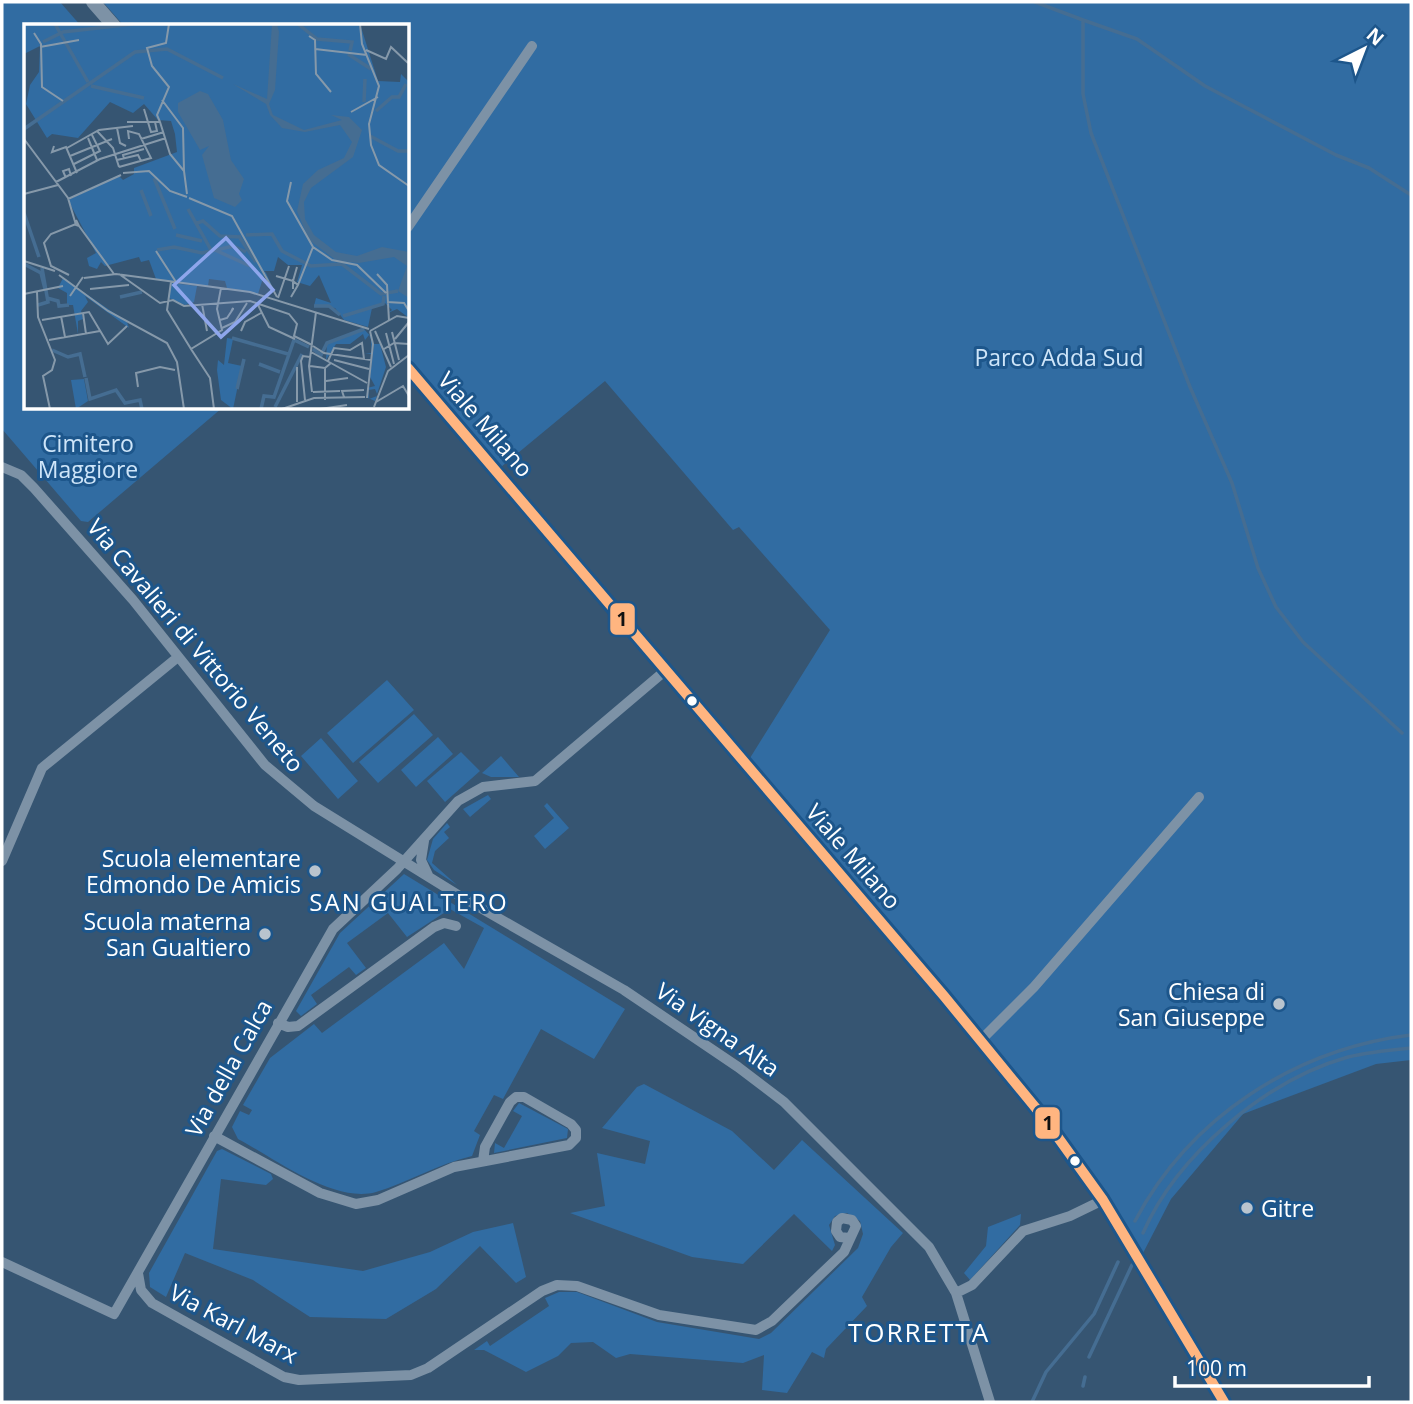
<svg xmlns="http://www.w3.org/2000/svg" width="1413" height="1404" font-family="'Open Sans',sans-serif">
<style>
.green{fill:#316ca2}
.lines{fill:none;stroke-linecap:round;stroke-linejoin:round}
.stream{stroke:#456d92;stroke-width:3.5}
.minor{stroke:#7d92a6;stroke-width:10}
.tertiary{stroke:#7d92a6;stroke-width:14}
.bus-1-casing{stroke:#1d568b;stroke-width:16}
.bus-1{stroke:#ffb580;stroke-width:10}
.bus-dot{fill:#fff;stroke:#1d568b;stroke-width:2.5}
.poi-dot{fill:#b9c4ce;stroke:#1d568b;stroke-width:2.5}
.labels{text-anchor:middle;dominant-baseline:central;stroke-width:6;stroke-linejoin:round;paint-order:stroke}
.park-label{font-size:23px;fill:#cee5f9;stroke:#1d568b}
.street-label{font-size:23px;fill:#fff;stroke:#1d568b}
.poi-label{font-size:23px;fill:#fff;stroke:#1d568b;text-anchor:end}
.neighbourhood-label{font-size:24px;letter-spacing:2px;fill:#fff;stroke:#1d568b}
.quarter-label{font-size:26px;letter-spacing:2px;fill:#fff;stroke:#1d568b}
.inset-river{fill:none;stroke:#456d92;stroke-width:3.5}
.inset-road{fill:none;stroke:#8699aa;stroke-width:2}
.view{fill:#8ea6ec;fill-opacity:0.15;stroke:#8ea6ec;stroke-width:3.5}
.inset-edge{fill:none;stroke:#fff;stroke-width:3.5}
.line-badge{stroke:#1d568b;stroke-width:2.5}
.pale-badge-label{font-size:19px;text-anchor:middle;font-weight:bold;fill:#111}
</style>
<rect width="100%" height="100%" fill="#365572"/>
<path class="green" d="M 2,2 L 60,2 L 81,26 L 26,26 L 26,408 L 222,408 L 88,522 L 81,521 L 2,429 Z
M 103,2 L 1411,2 L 1411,1060 L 1376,1064 L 1243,1114 L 1171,1199 L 1142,1255 L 1094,1175 L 1064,1136 L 750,758 L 830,630 L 739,527 L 733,530 L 605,381 L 501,467 L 408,358 L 408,26 L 124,26 Z
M 387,680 L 414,710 L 353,763 L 327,733 Z
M 414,714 L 433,735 L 378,783 L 359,762 Z
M 438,737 L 453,754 L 416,787 L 401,770 Z
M 321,738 L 358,781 L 338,799 L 301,756 Z
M 461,752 L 480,771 L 445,802 L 427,781 Z
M 501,756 L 519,777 L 491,777 L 482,773 Z
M 488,795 L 491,799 L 470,817 L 463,809 Z
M 547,803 L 569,828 L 545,849 L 534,836 L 554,818 L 544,806 Z
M 447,823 L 450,827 L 444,832 L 449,838 L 435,851 L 432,863 L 457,885 L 434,870 L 427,860 L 433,839 Z
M 404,874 L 625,1009 L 594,1059 L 541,1029 L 503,1099 L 494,1095 L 474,1131 L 480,1135 L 472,1156 C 438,1164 409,1182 376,1192 C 334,1204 274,1158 238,1139 L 232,1127 L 240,1111 L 249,1115 L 252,1110 L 243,1105 L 270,1058 L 314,1024 L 322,1033 L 444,943 L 464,969 L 484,928 L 450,909 L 407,937 L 388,913 L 347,943 L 366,968 L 356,975 L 349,967 L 311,995 L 317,1004 L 301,1016 L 296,1011 L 340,933 Z
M 644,1084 L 732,1131 L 774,1170 L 802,1140 L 903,1233 L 891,1247 L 862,1297 L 867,1306 L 826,1349 L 824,1358 L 812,1352 L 787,1393 L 762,1390 L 764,1355 L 743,1363 L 630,1354 L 616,1358 L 593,1342 L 571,1343 L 558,1356 L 526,1372 L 484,1350 L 474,1350 L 487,1341 L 490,1346 L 549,1306 L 545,1298 L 559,1292 L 577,1292 L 657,1322 L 759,1339 L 771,1333 L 858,1248 L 863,1234 L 860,1221 L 847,1213 L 835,1216 L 829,1225 L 835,1245 L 832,1251 L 794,1214 L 743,1264 L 692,1257 L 570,1213 L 605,1206 L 597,1153 L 645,1164 L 650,1141 L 602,1128 L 637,1087 Z
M 519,1103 L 568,1129 L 567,1138 L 494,1153 L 495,1143 L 504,1148 L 522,1116 L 513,1111 Z
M 222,1149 L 271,1174 L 273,1179 L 266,1185 L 221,1179 L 213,1249 L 363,1271 L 430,1252 L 473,1232 L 513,1223 L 526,1277 L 516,1283 L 480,1246 L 436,1289 L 386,1319 L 310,1317 L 253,1280 L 185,1253 L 166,1297 L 150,1287 L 149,1273 L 217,1151 Z
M 1021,1214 L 1020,1225 L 970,1280 L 964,1273 L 986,1246 L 988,1227 Z"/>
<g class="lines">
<path class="stream" d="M 1035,2 L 1083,20 L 1083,94 L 1091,133 L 1190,387 L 1232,483 L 1258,568 L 1276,607 L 1303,642 L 1402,733
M 1083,20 L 1137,39 L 1205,86 L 1336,155 L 1369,168 L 1411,195
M 1135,1221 C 1190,1117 1295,1049 1411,1035
M 1143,1233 C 1177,1155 1266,1080 1348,1057 C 1368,1052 1390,1050 1411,1048
M 1089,1357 L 1132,1265
M 1083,1386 L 1085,1377
M 1032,1402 L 1046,1372 L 1094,1314 L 1118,1262"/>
<path class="minor" d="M 408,227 L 532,46
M 2,467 L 21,475 L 34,488 L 133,600 L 265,765 L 314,806 L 458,895 L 624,990 L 738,1067 L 784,1102 L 929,1247 L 956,1293 L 990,1402
M 424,841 L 421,860 L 428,875
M 2,861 L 42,768 L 178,657
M 278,1023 L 288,1027 L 298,1026 L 434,927 L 444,923 L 456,926
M 981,1040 L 1034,987 L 1199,797
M 214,1136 L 320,1193 L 356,1204 L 378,1200 L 454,1167 L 569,1145 L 576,1138 L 576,1130 L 571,1124 L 524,1097 L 516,1097 L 510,1102 L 485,1147 L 483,1161
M 2,1262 L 114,1314 L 333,929 L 397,869 L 458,801 L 483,787 L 535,781 L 666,670
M 138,1273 L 141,1290 L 152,1303 L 284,1377 L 299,1380 L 411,1375 L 428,1368 L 542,1291 L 557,1285 L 577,1286 L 659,1315 L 756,1330 L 772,1321 L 844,1252 L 856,1226 L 852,1220 L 842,1218 L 837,1222 L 836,1231 L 840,1237 L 849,1238
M 956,1293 L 972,1285 L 1023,1231 L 1070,1216 L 1103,1200"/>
<path class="tertiary" d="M 93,2 L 114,26
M 408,368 L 944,996 L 1044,1118 L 1103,1200 L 1224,1402"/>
<g class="bus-1-casing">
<path id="bus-1" d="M 408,368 L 944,996 L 1044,1118 L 1103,1200 L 1224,1402"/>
</g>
<use href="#bus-1" class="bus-1"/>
</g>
<g class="bus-dot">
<circle cx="692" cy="701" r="6"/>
<circle cx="1075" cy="1161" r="6"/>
</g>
<g class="poi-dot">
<circle cx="315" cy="871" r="7"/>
<circle cx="265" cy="934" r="7"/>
<circle cx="1279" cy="1004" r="7"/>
<circle cx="1247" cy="1208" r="7"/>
</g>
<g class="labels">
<g class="park-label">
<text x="1059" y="357">Parco Adda Sud</text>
<text x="88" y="443">Cimitero<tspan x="88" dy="26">Maggiore</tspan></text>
</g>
<g class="street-label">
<text transform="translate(486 424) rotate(49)">Viale Milano</text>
<text transform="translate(196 645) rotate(50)">Via Cavalieri di Vittorio Veneto</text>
<text transform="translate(854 856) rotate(49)">Viale Milano</text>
<text transform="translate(718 1029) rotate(35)">Via Vigna Alta</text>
<text transform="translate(228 1068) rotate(-61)">Via della Calca</text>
<text transform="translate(234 1323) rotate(28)">Via Karl Marx</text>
</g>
<g class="poi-label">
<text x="301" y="858">Scuola elementare<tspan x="301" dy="26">Edmondo De Amicis</tspan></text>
<text x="251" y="921">Scuola materna<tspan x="251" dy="26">San Gualtiero</tspan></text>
<text x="1265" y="991">Chiesa di<tspan x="1265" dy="26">San Giuseppe</tspan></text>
<text x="1261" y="1208" text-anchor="start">Gitre</text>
</g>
<g class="neighbourhood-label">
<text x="409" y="901">SAN GUALTERO</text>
</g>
<g class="quarter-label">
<text x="919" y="1332">TORRETTA</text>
</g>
</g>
<g transform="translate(24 24)">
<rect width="385" height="385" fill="#365572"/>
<path d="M 0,0 L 336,0 L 354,57 L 376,58 L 377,50 L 385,58 L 385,294 L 373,285 L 364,289 L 368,286 L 361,279 L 348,284 L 344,303 L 320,296 L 311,284 L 290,282 L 292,274 L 307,279 L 295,251 L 286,262 L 273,258 L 278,241 L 264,241 L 254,233 L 250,247 L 240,247 L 242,249 L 248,262 L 240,251 L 234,270 L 203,264 L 201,257 L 185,255 L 184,262 L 132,255 L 125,236 L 117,238 L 115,233 L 81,242 L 77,238 L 73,245 L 65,242 L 63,234 L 72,229 L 44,176 L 95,152 L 99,156 L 110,150 L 110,144 L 153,128 L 151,110 L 147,97 L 134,96 L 120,80 L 109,89 L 86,78 L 54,114 L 28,110 L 23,114 L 2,80 L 6,61 L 15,48 L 16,22 L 0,30 ZM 39,254 L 103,298 L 105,304 L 61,272 L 64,278 L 57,287 L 59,295 L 54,297 L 54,310 L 49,281 L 43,281 L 43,269 L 34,264 ZM 147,259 L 173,262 L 170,278 L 161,281 L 145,274 ZM 340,305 L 348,314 L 348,320 L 347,330 L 341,329 L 347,329 L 347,315 L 345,311 L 341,316 L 339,310 L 326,320 L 312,320 L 302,336 L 303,319 ZM 203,314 L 209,315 L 204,339 L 218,342 L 209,385 L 197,376 L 193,346 L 194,336 L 200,341 ZM 350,320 L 356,320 L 362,343 L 353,370 L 351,365 L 344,366 L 345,375 L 353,372 L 351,377 L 344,374 L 343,364 L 351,362 L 346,353 ZM 60,355 L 64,377 L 52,385 L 47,356 Z" fill="#316ca2"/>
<path d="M 248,0 L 253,0 L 255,8 L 251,66 L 245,80 L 249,91 L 280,106 L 318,96 L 307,91 L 325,93 L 338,106 L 329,133 L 287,164 L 280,178 L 281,195 L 290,211 L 312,228 L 333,232 L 358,223 L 385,228 L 385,274 L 374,267 L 383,242 L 370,233 L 335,239 L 313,237 L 285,216 L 273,187 L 279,160 L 294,146 L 320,134 L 328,118 L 316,101 L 281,108 L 258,104 L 246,91 L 242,80 L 209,60 L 243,75 ZM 176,67 L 184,70 L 199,96 L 207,136 L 220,155 L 215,170 L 218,176 L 211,183 L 190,174 L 178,131 L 185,122 L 176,126 L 154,88 L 154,79 Z" fill="#456d92"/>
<path class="inset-river" d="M 31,0 L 64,58M 274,0 L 293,15 L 328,18 L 326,27M 19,18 L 39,8 L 109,0M 324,30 L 347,45M 67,62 L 120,74M 340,78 L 341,55M 352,87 L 368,73 L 375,73 L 382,60M 0,105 L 111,28 L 143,25 L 199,54M 346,112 L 374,127 L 385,127M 130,154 L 151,205M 117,166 L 127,192M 164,185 L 187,226M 0,189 L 15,233M 173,199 L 179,197 L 196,212 L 217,213M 152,211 L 178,217M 222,211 L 248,210 L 258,227 L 287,242 L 318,240 L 357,270 L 374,267M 216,214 L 232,238M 133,226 L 150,223 L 178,229 L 191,226 L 226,242M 192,226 L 209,222 L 222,228M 0,240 L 17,249 L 21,265M 96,273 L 118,268M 23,274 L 34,277 L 35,282 L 45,281M 14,281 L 24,278 L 18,244M 290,282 L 305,282 L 316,291M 319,292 L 359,280 L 360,272M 208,314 L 264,330M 289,325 L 297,331 L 303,319 L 340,305M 28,326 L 44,333 L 56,330 L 61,353M 235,340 L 256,348M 62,354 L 66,375 L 92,366 L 101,379 L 116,376 L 118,385M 213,365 L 220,335M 251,383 L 278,330M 237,385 L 240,372 L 250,373 L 270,316 L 285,323"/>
<path class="inset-road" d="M 336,0 L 338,20 L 355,62 L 345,100 L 347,121 L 355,141 L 385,162M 10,9 L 17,20 L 18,63 L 39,77M 285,12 L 291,16 L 292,50 L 307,68M 16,23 L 55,16M 291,25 L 343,31M 342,26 L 362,35 L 367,23 L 384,39M 138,76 L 159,104 L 160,147M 120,85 L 127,108 L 133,107 L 131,98M 327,88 L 354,73M 103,98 L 136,98 L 146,130 L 160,147 L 163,170M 136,98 L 133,91 L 145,63 L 128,42 L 123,24 L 142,19 L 145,0M 93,104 L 96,119 L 102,122M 73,107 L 89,124 L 95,143M 64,114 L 73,136M 0,115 L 44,174 L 52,201 L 55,202 L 52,196M 117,115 L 140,108M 30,122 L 28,128 L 42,123 L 53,149M 43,124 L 75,106 L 109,102M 46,132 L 88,115M 100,135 L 99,131 L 120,125M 93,136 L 114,131 L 117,137M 50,140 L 76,127 L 68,111M 95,143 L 127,134 L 115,110 L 104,107 L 105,115M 99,149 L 125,147 L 146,167 L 163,173M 42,154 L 39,147 L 45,145 L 47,152M 32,158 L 76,135 L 142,114M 267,158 L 263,177 L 289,223 L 308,236 L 333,241 L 362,269M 0,170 L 34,161M 165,174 L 208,192 L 253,273M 44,175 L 97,151M 55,202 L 90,250M 132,227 L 152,258M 0,237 L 31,247M 95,250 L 136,279 L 149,276 L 160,282 L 226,277 L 265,290 L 273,300 L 270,312 L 288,321M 353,250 L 363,261 L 365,297M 35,251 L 84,287 L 143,319 L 153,338 L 160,385M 45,251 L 27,242 L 20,219 L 27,210 L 52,200M 252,252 L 269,257 L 273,243M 60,254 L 92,250 L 226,268 L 345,305M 147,258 L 143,286 L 167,325M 274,261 L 289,223M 66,265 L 105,261M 13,268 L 14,293 L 31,336 L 28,346 L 19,352 L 26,385M 0,270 L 39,262M 46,272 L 59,253M 267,273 L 274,261 L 269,257 L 269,265M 254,274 L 265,242M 363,278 L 380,279 L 385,287M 178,280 L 183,307M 234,281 L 245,303 L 271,315M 59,289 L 62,310M 37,292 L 41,313M 18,296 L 65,288 L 84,320 L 103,302M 196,296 L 203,294 L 209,285 L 209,284 L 207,288M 198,304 L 211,298 L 223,279M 217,307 L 221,298 L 237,289M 346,307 L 373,292 L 385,294M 351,307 L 367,343M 368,308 L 375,336M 362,309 L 370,340M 371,315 L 385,298M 25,316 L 76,307M 289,322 L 300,329 L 347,336M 360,325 L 370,319 L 385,320M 287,328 L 343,359M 310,336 L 345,345M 304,337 L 310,324 L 326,326 L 338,319 L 340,335M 286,342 L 301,344 L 307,339M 273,343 L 273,378M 301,344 L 301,376M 302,357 L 324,354M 114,363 L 112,349 L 136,343 L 151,346M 288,368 L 285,342 L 292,288M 289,368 L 316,367M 320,373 L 318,367 L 340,366M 343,374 L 349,320 L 346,307M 281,376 L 277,337 L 279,332 L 286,333M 352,378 L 379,362 L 385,372M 350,383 L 364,347 L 385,331M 190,385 L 186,354 L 167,325 L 198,306 L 193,285 L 197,264M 258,385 L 290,374 L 341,373M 296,385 L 323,381"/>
<path class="view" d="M 202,214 L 249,266 L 197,313 L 150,261 Z"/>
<rect width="385" height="385" class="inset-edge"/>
</g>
<g class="line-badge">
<rect x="609" y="602" width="27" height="34" rx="7" fill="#ffb580"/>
<rect x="1034" y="1106" width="27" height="34" rx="7" fill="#ffb580"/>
</g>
<g class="pale-badge-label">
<text x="622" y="626">1</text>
<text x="1048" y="1130">1</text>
</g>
<rect width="1413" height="1404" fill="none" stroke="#ffffff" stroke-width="7"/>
<g transform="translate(1364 49) rotate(42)" stroke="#1d568b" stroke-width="5" paint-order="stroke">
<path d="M0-5L12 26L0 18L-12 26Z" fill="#ffffff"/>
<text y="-10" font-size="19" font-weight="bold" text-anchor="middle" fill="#ffffff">N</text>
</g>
<path d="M1175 1376v10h194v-10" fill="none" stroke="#ffffff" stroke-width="3.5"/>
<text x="1186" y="1376" font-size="21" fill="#ffffff" stroke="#1d568b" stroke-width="5" paint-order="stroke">100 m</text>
</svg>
